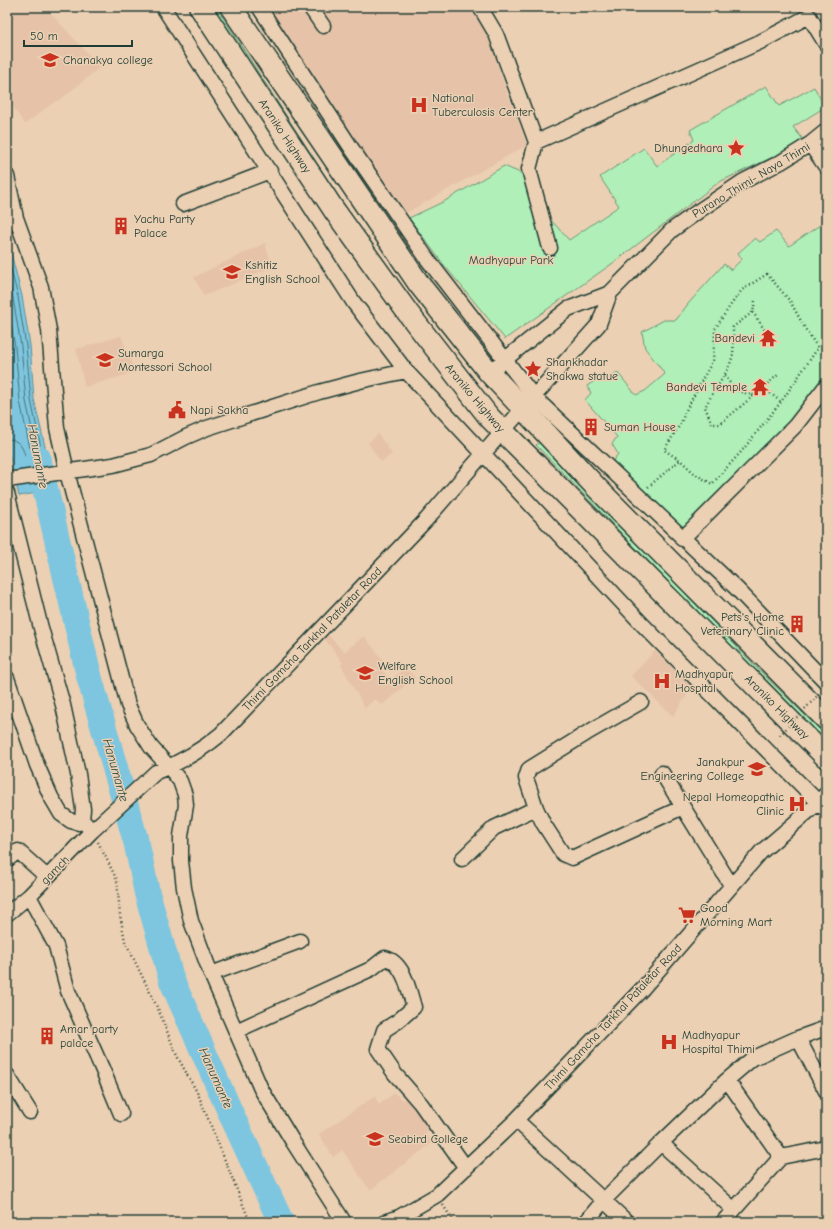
<svg xmlns="http://www.w3.org/2000/svg" width="833" height="1229" font-family="'Comic Neue',sans-serif">
<style>
.built{fill:#e5c2a8}
.green{fill:#b0efb7;stroke:#689676}
.water{fill:#7ec6df;stroke:#588f9b}
.lines{fill:none;stroke-linecap:round;stroke-linejoin:round}
.shore{stroke:#457478;stroke-width:1}
.river{stroke:#7ec6df;stroke-width:26}
.minor-casing{stroke:#1f3d34;stroke-width:17}
.highway-casing{stroke:#1f3d34;stroke-width:24}
.path{stroke:#1f3d34;stroke-width:2.5;stroke-dasharray:1 3;stroke-linecap:butt}
.minor{stroke:#ecd0b3;stroke-width:14}
.highway{stroke:#ecd0b3;stroke-width:21}
.path-bridge{stroke:#1f3d34;stroke-width:2.5;stroke-dasharray:1 3;stroke-linecap:butt}
.labels{text-anchor:middle;dominant-baseline:central;stroke-width:3;stroke-linejoin:round;paint-order:stroke}
.poi-label{font-size:12px;fill:#1f3d34;stroke:#ecd0b3;text-anchor:start}
.street-label{font-size:12px;fill:#1f3d34;stroke:#ecd0b3}
.park-label{font-size:12px;fill:#26463b;stroke:#ecd0b3}
.water-label{font-size:13px;font-style:italic;fill:#284b45;stroke:#ecd0b3}
</style>
<rect width="100%" height="100%" fill="#ecd0b3"/>
<filter id="ink" filterUnits="userSpaceOnUse"><feTurbulence type="fractalNoise" baseFrequency=".025" numOctaves="2"/><feDisplacementMap in="SourceGraphic" scale="8" xChannelSelector="R" yChannelSelector="G"/><feConvolveMatrix kernelMatrix="1 2 1 2 8 2 1 2 1" color-interpolation-filters="sRGB"/></filter>
<g filter="url(#ink)">
<path class="built" d="M 7,7 L 45,7 L 100,67 L 61,99 L 53,103 L 25,124 L 7,99 Z
M 262,7 L 469,7 L 486,31 L 508,96 L 527,145 L 406,213 L 333,114 Z
M 265,243 L 272,267 L 204,296 L 194,277 Z
M 121,336 L 135,372 L 85,387 L 76,349 Z
M 378,434 L 392,454 L 381,462 L 368,443 Z
M 327,634 L 344,652 L 364,636 L 383,660 L 378,665 L 390,680 L 405,668 L 415,677 L 382,705 L 375,699 L 365,708 L 341,665 L 343,663 L 323,636 Z
M 655,651 L 692,687 L 673,716 L 631,676 Z
M 394,1093 L 403,1100 L 410,1095 L 433,1127 L 425,1133 L 432,1143 L 370,1190 L 342,1150 L 333,1157 L 319,1134 L 375,1096 L 379,1105 Z"/>
<path class="green" d="M 211,7 L 216,7 L 337,194 L 414,304 L 468,372 L 466,375 L 335,196 Z
M 766,86 L 779,106 L 814,87 L 825,107 L 793,127 L 805,142 L 719,182 L 613,263 L 505,339 L 444,265 L 409,218 L 445,201 L 504,166 L 525,175 L 524,179 L 529,196 L 569,240 L 619,206 L 600,177 L 644,148 L 657,166 L 694,140 L 690,130 Z
M 826,221 L 826,381 L 792,422 L 684,533 L 612,462 L 618,454 L 612,444 L 617,437 L 585,400 L 591,393 L 587,386 L 600,377 L 605,382 L 617,372 L 636,395 L 645,391 L 665,374 L 645,348 L 642,332 L 664,320 L 676,320 L 688,304 L 724,264 L 731,270 L 742,259 L 738,253 L 755,238 L 760,242 L 776,231 L 789,246 Z
M 540,442 L 757,668 L 826,736 L 826,743 L 755,671 L 536,445 Z"/>
<path class="water" d="M 7,238 L 22,296 L 30,345 L 34,399 L 55,490 L 19,496 L 7,446 Z"/>
<g class="lines">
<path class="shore" d="M 7,254 L 18,297 L 26,346 L 31,400 L 45,467
M 7,274 L 13,298 L 21,346 L 26,401 L 40,467
M 7,299 L 15,347 L 20,401 L 34,468
M 7,439 C 24,439 25,456 28,469"/>
<path class="river" d="M 38,458 L 89,676 L 137,845 L 147,893 L 172,981 L 232,1116 L 281,1222"/>
<g class="minor-casing">
<path id="minor" d="M 163,7 L 354,303 L 406,371 L 643,625 L 826,810
M 259,7 L 352,149 L 428,260 L 534,397 L 737,589 L 826,682
M 310,7 L 323,26
M 480,7 L 496,34 L 536,142 L 760,42 L 809,16 L 826,44
M 536,142 L 529,169 L 550,248
M 810,144 L 826,167
M 7,176 L 16,218 L 41,287 L 49,330 L 57,428 L 67,472 L 128,705 L 137,725 L 151,747 L 169,767 L 180,781 L 185,795 L 186,805 L 181,836 L 181,861 L 184,888 L 191,921 L 211,974 L 261,1089 L 293,1142 L 344,1222
M 183,204 L 270,171
M 498,365 L 568,309 L 610,293
M 7,480 L 113,465 L 151,455 L 186,437 L 207,428 L 319,392 L 360,381 L 406,371
M 7,493 L 41,628 L 63,705 L 78,774 L 83,809 L 82,820 L 92,831
M 682,539 L 795,426 L 826,386
M 7,678 L 37,765 L 51,797 L 61,814 L 71,821 L 79,823 L 82,820
M 662,773 L 731,885
M 536,808 L 526,778 L 529,769 L 587,733 L 641,702
M 462,859 L 494,828 L 536,808 L 543,823 L 563,854 L 572,858 L 683,807
M 7,860 L 18,851 L 47,877
M 29,896 L 56,946 L 68,991 L 104,1073 L 121,1114
M 7,914 L 29,896 L 92,831 L 156,772 C 179,763 202,750 221,734 L 426,520 L 503,431 L 599,324 L 610,293 L 672,230 L 700,210 L 742,182 L 781,162 L 810,144 L 826,131
M 211,974 L 300,941
M 236,1031 L 371,969 L 385,958 C 404,962 409,991 414,1007 L 398,1021 L 384,1030 L 378,1049 L 395,1074 L 421,1104 L 466,1168
M 798,1038 L 826,1091
M 7,1075 L 30,1112
M 727,1080 L 781,1157
M 516,1120 L 627,1222
M 661,1143 L 733,1209
M 385,1222 L 399,1217 L 437,1195 L 516,1120 L 643,988 L 761,852 L 818,803 L 826,794
M 586,1222 L 604,1200 L 661,1143 L 727,1080 L 753,1058 L 798,1038 L 826,1028
M 723,1222 L 781,1157 L 826,1148"/>
</g>
<g class="highway-casing">
<path id="highway" d="M 200,7 L 334,210 L 408,313 L 489,417 L 826,757
M 231,7 L 419,284 L 488,371 L 596,487 L 826,719"/>
</g>
<path class="path" d="M 767,274 L 790,301 L 806,330 L 818,348 L 781,402 L 741,452 L 712,484 L 695,474 L 680,460 L 664,450 L 681,423 L 685,412 L 713,360 L 715,329 L 730,306 L 742,290 Z
M 755,301 L 753,312 L 733,327 C 733,335 734,345 733,353 C 731,370 713,391 705,407 L 712,424 L 720,424 L 778,375
M 753,312 L 769,337
M 725,375 C 734,390 736,392 755,395
M 764,388 L 781,402
M 648,487 L 680,460
M 98,842 L 117,880 L 120,915 L 125,941 L 158,1009 L 177,1056 L 198,1094 L 250,1222
M 443,1205 L 454,1222"/>
<use href="#minor" class="minor"/>
<use href="#highway" class="highway"/>
<path class="path-bridge" d="M 780,735 L 822,691"/>
</g>
</g>
<defs>
<g id="school-bare" transform="scale(1.38)"><path d="M0-5L7-2L0 1L-7-2ZM-4 1L0 2.5L4 1V4Q0 6-4 4Z" fill="#c8321e" stroke="#ecd0b3" stroke-width="2.5" paint-order="stroke"/></g>
<g id="hospital-bare" transform="scale(1.38)"><path d="M-5-5h3v3.5h4V-5h3V5h-3V1.5h-4V5h-3Z" fill="#c8321e" stroke="#ecd0b3" stroke-width="2.5" paint-order="stroke"/></g>
<g id="sight-bare" transform="scale(1.38)"><path d="M0-6L1.8-2.2L6-1.7L2.9 1.2L3.7 5.4L0 3.3L-3.7 5.4L-2.9 1.2L-6-1.7L-1.8-2.2Z" fill="#c8321e" stroke="#ecd0b3" stroke-width="2.5" paint-order="stroke"/></g>
<g id="building-bare" transform="scale(1.38)"><path d="M-4-6H4V6H1V3H-1V6H-4ZM-2.5-4.3h1.7v1.8h-1.7ZM.8-4.3h1.7v1.8H.8ZM-2.5-1h1.7V.8h-1.7ZM.8-1h1.7V.8H.8Z" fill="#c8321e" stroke="#ecd0b3" stroke-width="2.5" paint-order="stroke"/></g>
<g id="temple-bare" transform="scale(1.38)"><path d="M0-6L5-2H3V0L6.5 2.5H4V6H1.5V3h-3V6H-4V2.5H-6.5L-3 0V-2H-5Z" fill="#c8321e" stroke="#ecd0b3" stroke-width="2.5" paint-order="stroke"/></g>
<g id="civic-bare" transform="scale(1.38)"><path d="M-.6-6.5H3V-4.5H.6V-3L4-1V1h2V6H-6V1h2V-1L-.6-3ZM-1.2 2.5V6h2.4V2.5Z" fill="#c8321e" stroke="#ecd0b3" stroke-width="2.5" paint-order="stroke"/></g>
<g id="university-bare" transform="scale(1.38)"><path d="M0-5L7-2L0 1L-7-2ZM-4 1L0 2.5L4 1V4Q0 6-4 4Z" fill="#c8321e" stroke="#ecd0b3" stroke-width="2.5" paint-order="stroke"/></g>
<g id="supermarket-bare" transform="scale(1.38)"><path d="M-6-5.5h2.5l.6 2H6L4.5 2H-2.5L-4.4-4H-6ZM-1.5 3.2a1.3 1.3 0 1 0 .1 0ZM3 3.2a1.3 1.3 0 1 0 .1 0Z" fill="#c8321e" stroke="#ecd0b3" stroke-width="2.5" paint-order="stroke"/></g>
</defs>
<g fill-rule="evenodd">
<use href="#school-bare" x="50" y="60"/>
<use href="#hospital-bare" x="419" y="105"/>
<use href="#sight-bare" x="736" y="148"/>
<use href="#building-bare" x="121" y="226"/>
<use href="#school-bare" x="232" y="272"/>
<use href="#temple-bare" x="768" y="338"/>
<use href="#school-bare" x="105" y="360"/>
<use href="#sight-bare" x="533" y="369"/>
<use href="#temple-bare" x="760" y="387"/>
<use href="#civic-bare" x="177" y="410"/>
<use href="#building-bare" x="591" y="427"/>
<use href="#building-bare" x="797" y="624"/>
<use href="#school-bare" x="365" y="673"/>
<use href="#hospital-bare" x="662" y="681"/>
<use href="#university-bare" x="757" y="769"/>
<use href="#hospital-bare" x="797" y="804"/>
<use href="#supermarket-bare" x="687" y="915"/>
<use href="#building-bare" x="47" y="1036"/>
<use href="#hospital-bare" x="669" y="1042"/>
<use href="#university-bare" x="375" y="1139"/>
</g>
<g class="labels">
<g class="poi-label">
<text x="63" y="60">Chanakya college</text>
<text x="432" y="98">National<tspan x="432" dy="14">Tuberculosis Center</tspan></text>
<text x="723" y="148" text-anchor="end">Dhungedhara</text>
<text x="134" y="219">Yachu Party<tspan x="134" dy="14">Palace</tspan></text>
<text x="245" y="265">Kshitiz<tspan x="245" dy="14">English School</tspan></text>
<text x="755" y="338" text-anchor="end">Bandevi</text>
<text x="118" y="353">Sumarga<tspan x="118" dy="14">Montessori School</tspan></text>
<text x="546" y="362">Shankhadar<tspan x="546" dy="14">Shakwa statue</tspan></text>
<text x="747" y="387" text-anchor="end">Bandevi Temple</text>
<text x="190" y="410">Napi Sakha</text>
<text x="604" y="427">Suman House</text>
<text x="784" y="617" text-anchor="end">Pets's Home<tspan x="784" dy="14">Veterinary Clinic</tspan></text>
<text x="378" y="666">Welfare<tspan x="378" dy="14">English School</tspan></text>
<text x="675" y="674">Madhyapur<tspan x="675" dy="14">Hospital</tspan></text>
<text x="744" y="762" text-anchor="end">Janakpur<tspan x="744" dy="14">Engineering College</tspan></text>
<text x="784" y="797" text-anchor="end">Nepal Homeopathic<tspan x="784" dy="14">Clinic</tspan></text>
<text x="700" y="908">Good<tspan x="700" dy="14">Morning Mart</tspan></text>
<text x="60" y="1029">Amar party<tspan x="60" dy="14">palace</tspan></text>
<text x="682" y="1035">Madhyapur<tspan x="682" dy="14">Hospital Thimi</tspan></text>
<text x="388" y="1139">Seabird College</text>
</g>
<g class="street-label">
<text transform="translate(285 136) rotate(57)">Araniko Highway</text>
<text transform="translate(751 180) rotate(-31)">Purano Thimi- Naya Thimi</text>
<text transform="translate(475 398) rotate(50)">Araniko Highway</text>
<text transform="translate(312 639) rotate(-46)">Thimi Gamcha Tarkhal Pataletar Road</text>
<text transform="translate(777 707) rotate(45)">Araniko Highway</text>
<text transform="translate(55 870) rotate(-46)">gamch</text>
<text transform="translate(613 1017) rotate(-47)">Thimi Gamcha Tarkhal Pataletar Road</text>
</g>
<g class="park-label">
<text x="511" y="260">Madhyapur Park</text>
</g>
<g class="water-label">
<text transform="translate(38 456) rotate(79)">Hanumante</text>
<text transform="translate(116 770) rotate(74)">Hanumante</text>
<text transform="translate(216 1078) rotate(66)">Hanumante</text>
</g>
</g>
<rect width="833" height="1229" fill="none" stroke="#ecd0b3" stroke-width="24"/>
<rect x="12" y="12" width="809" height="1205" fill="none" stroke="#1f3d34" stroke-width="1.5" filter="url(#ink)"/>
<path d="M24 40v6h108v-6" fill="none" stroke="#1f3d34" stroke-width="2"/>
<text x="30" y="40" font-size="12" fill="#1f3d34" stroke="#ecd0b3" stroke-width="3" paint-order="stroke">50 m</text>
</svg>
